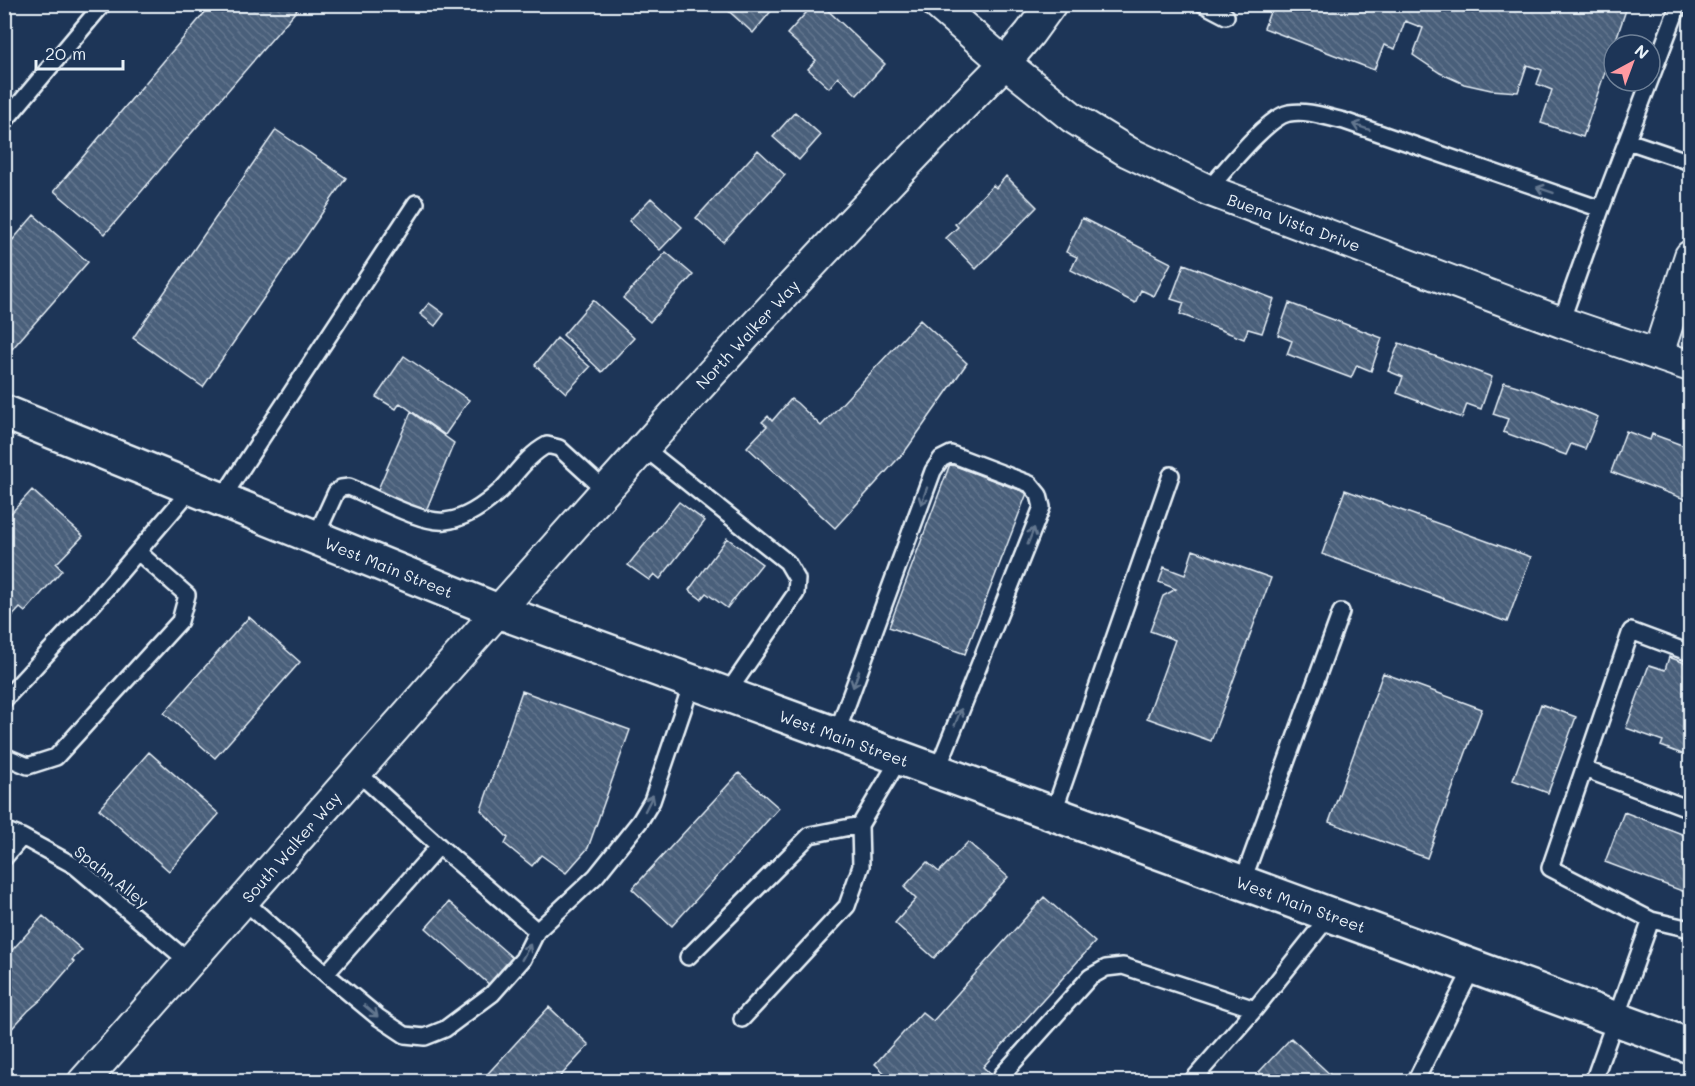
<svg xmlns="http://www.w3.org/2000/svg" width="1695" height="1086" font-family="Mali,sans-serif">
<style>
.building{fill:url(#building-back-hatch);stroke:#e8f1f8;stroke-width:1.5}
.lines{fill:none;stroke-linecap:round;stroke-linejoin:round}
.lane-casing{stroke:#e8f1f8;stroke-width:20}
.street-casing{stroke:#e8f1f8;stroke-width:34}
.secondary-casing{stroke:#e8f1f8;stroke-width:38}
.lane{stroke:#1d3557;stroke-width:15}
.street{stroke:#1d3557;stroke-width:30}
.secondary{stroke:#1d3557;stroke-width:33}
.oneway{stroke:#64778f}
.labels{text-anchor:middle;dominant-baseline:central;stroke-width:6;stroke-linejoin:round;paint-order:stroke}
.street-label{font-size:16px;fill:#e8f1f8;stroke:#1d3557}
</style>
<defs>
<pattern id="building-back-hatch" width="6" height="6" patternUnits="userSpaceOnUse" patternTransform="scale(1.5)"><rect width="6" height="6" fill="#495e7a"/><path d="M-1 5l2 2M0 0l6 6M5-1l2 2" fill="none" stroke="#63768e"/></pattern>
</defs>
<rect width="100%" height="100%" fill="#1d3557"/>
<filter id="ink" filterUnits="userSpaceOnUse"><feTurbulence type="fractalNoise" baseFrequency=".0167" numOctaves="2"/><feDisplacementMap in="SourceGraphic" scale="12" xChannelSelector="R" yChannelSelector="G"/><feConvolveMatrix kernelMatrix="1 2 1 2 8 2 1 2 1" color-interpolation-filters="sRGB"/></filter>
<g filter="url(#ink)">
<path class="building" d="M 212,4 L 302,4 L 105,234 L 54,191 Z
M 725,4 L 777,4 L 753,33 L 723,6 Z
M 814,4 L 821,4 L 885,64 L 857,95 L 838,77 L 829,88 L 808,69 L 816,60 L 787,34 Z
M 1273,4 L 1628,4 L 1583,137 L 1541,123 L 1552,90 L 1537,84 L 1542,70 L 1527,65 L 1518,92 L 1491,90 L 1464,84 L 1440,73 L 1413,55 L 1423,28 L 1405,21 L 1395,49 L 1384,45 L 1374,70 L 1264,28 Z
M 795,112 L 821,135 L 799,160 L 773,137 Z
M 276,130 L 346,178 L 203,387 L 133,338 Z
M 758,150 L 785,175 L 723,242 L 696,218 Z
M 1006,176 L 1037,207 L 976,269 L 946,238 L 958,227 L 955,224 L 993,185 L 996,188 Z
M 651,198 L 682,227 L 660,250 L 629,221 Z
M 34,215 L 88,262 L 12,349 L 4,343 L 4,250 Z
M 1082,218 L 1171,263 L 1154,296 L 1141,290 L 1135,303 L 1071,270 L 1077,257 L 1066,252 Z
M 666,252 L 693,275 L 650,322 L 623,298 Z
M 1184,264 L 1274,299 L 1262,333 L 1248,329 L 1244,339 L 1180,314 L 1184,303 L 1171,299 Z
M 593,300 L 634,338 L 602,372 L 563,335 Z
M 429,303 L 444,314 L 435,326 L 420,314 Z
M 1289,303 L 1382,338 L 1371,371 L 1357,365 L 1351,378 L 1287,354 L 1292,341 L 1278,335 Z
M 920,320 L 967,363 L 906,450 L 835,528 L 747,447 L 767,426 L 762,422 L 768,416 L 772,421 L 791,399 L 797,403 L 821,426 Z
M 557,338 L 590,367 L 566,393 L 535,365 Z
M 1399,343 L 1492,377 L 1481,409 L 1467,404 L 1462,418 L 1397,393 L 1403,377 L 1388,371 Z
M 404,356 L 469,400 L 445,435 L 400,403 L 396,409 L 376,397 Z
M 1504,382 L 1534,391 L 1598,417 L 1585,449 L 1571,444 L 1566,455 L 1503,432 L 1508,419 L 1493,414 Z
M 411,412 L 454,443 L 425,513 L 376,494 Z
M 1626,431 L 1650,440 L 1652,434 L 1690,448 L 1688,454 L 1690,455 L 1690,501 L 1611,472 Z
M 950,464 L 1027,493 L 965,654 L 889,627 Z
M 32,490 L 83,536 L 56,564 L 62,570 L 25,612 L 20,608 L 4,625 L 4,521 Z
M 1345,490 L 1531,557 L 1507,622 L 1322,554 Z
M 679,502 L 705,521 L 660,579 L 654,574 L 649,580 L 628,565 Z
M 727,538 L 762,564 L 727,608 L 706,593 L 701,599 L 689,590 Z
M 1193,550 L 1271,578 L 1211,741 L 1147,718 L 1175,640 L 1150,631 L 1163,596 L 1176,589 L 1159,582 L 1164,567 L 1185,575 Z
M 249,617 L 300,662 L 215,758 L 164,713 Z
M 1669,657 L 1690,665 L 1690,757 L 1661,746 L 1663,741 L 1626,728 L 1649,665 L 1665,670 Z
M 1383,673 L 1482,709 L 1427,858 L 1329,822 Z
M 522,691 L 630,730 L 588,848 L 566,873 L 541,855 L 532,866 L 505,844 L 508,838 L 481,810 Z
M 1541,704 L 1576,717 L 1548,793 L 1513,780 Z
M 149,752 L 219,814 L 169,871 L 99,809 Z
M 739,773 L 779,808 L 672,926 L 632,889 Z
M 1624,812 L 1690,837 L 1690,894 L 1605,862 Z
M 968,842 L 1008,877 L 934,958 L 895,923 L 916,899 L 904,887 L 927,862 L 939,872 Z
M 1044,897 L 1095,942 L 983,1067 L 999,1082 L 894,1082 L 875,1064 L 922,1012 L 933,1021 Z
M 449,902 L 515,960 L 492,987 L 426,928 Z
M 43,916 L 82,950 L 72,960 L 74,962 L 43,998 L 28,1011 L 4,1037 L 4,959 Z
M 549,1007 L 589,1045 L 555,1082 L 480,1082 Z
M 1291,1038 L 1338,1082 L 1263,1082 L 1265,1079 L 1259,1072 Z"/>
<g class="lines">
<g class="lane-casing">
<path id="lane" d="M 1203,4 L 1226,16
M 4,122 L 103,4
M 1628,141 L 1690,162
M 1208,190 C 1224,172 1267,117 1289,113 C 1308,110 1326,117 1344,121 L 1601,209
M 1561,322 L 1601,209 L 1679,4
M 643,447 L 787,562 L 797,579 L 796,593 L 726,695
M 221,500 L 416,203
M 315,538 L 336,492 L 341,488 L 349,487 C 372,496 422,524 445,521 C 465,519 486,504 501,490 C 516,474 528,455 547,445 L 559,448 L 605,490
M 1690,653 L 1631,631 L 1550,868 L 1651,920 L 1690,929
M 4,700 L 94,603 L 192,488
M 836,735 L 933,471 L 941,459 L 951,454 L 1030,484 L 1039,495 L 1042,507 L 937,771
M 4,756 L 28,766 L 56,757 L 180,621 L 187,595 L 138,552
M 1584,769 L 1690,809
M 1053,814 L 1171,475
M 4,830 L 22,837 L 75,866 L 189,962
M 439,846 L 537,931
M 4,858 L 22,837
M 1242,883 L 1341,612
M 243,900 L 326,974 L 439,846 L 357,772
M 688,957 L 810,835 L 860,825 L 900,758
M 326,974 L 378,1017 L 405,1035 L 425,1037 L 445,1029 L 492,994 L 523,959 L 537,931 L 596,876 L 640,821 L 652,801 L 692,683
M 742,1019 L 847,906 L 861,866 L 860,825
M 1000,1082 L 1002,1075 L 1090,977 L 1106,968 L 1123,966 L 1255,1009
M 1191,1082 L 1255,1009 L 1330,915
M 1415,1082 L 1473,967
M 1593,1082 L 1651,920"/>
</g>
<g class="street-casing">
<path id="street" d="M 937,4 L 1005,63 L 1073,118 L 1128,152 L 1208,190 L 1561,322 L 1690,366
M 1658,354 L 1690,256
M 83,1082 C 388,740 683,389 1005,63 L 1030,33 L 1051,4"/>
</g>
<g class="secondary-casing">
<path id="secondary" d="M 4,412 L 498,611 L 1690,1046"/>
</g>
<use href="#lane" class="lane"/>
<use href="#street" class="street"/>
<use href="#secondary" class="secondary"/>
</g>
<defs><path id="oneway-shaft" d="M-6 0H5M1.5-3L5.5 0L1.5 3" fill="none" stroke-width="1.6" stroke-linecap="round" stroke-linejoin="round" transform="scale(1.5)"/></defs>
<g class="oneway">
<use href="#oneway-shaft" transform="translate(1361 127) rotate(-161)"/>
<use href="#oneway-shaft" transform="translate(1545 190) rotate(-161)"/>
<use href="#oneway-shaft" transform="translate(924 496) rotate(110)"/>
<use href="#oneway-shaft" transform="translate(1031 536) rotate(-68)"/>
<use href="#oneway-shaft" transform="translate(856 679) rotate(110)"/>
<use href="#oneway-shaft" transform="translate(958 717) rotate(-68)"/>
<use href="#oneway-shaft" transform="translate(649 803) rotate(-63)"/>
<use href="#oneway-shaft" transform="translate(526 952) rotate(-61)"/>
<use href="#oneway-shaft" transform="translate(371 1011) rotate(40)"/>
</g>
</g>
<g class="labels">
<g class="street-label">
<text transform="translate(1294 222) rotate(20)">Buena Vista Drive</text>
<text transform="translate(747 334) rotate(-47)">North Walker Way</text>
<text transform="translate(389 567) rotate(22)">West Main Street</text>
<text transform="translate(844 738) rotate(20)">West Main Street</text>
<text transform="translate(291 847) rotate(-49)">South Walker Way</text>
<text transform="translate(112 876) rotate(38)">Spahn Alley</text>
<text transform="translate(1301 904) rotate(20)">West Main Street</text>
</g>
</g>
<rect width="1695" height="1086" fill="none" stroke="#1d3557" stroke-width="24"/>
<rect x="12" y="12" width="1671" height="1062" fill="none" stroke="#e8f1f8" stroke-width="2" filter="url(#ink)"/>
<g transform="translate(1632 63) rotate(41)"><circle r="28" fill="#1d3557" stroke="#6e8097" stroke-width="1.5"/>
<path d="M0-4.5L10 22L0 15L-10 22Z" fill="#ff9aa2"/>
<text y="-9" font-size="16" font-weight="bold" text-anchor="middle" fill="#e8f1f8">N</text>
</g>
<path d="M36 60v9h87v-9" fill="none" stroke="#e8f1f8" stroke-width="3"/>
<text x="45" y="60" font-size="18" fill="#e8f1f8" stroke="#1d3557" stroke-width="4.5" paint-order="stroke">20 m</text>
</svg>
